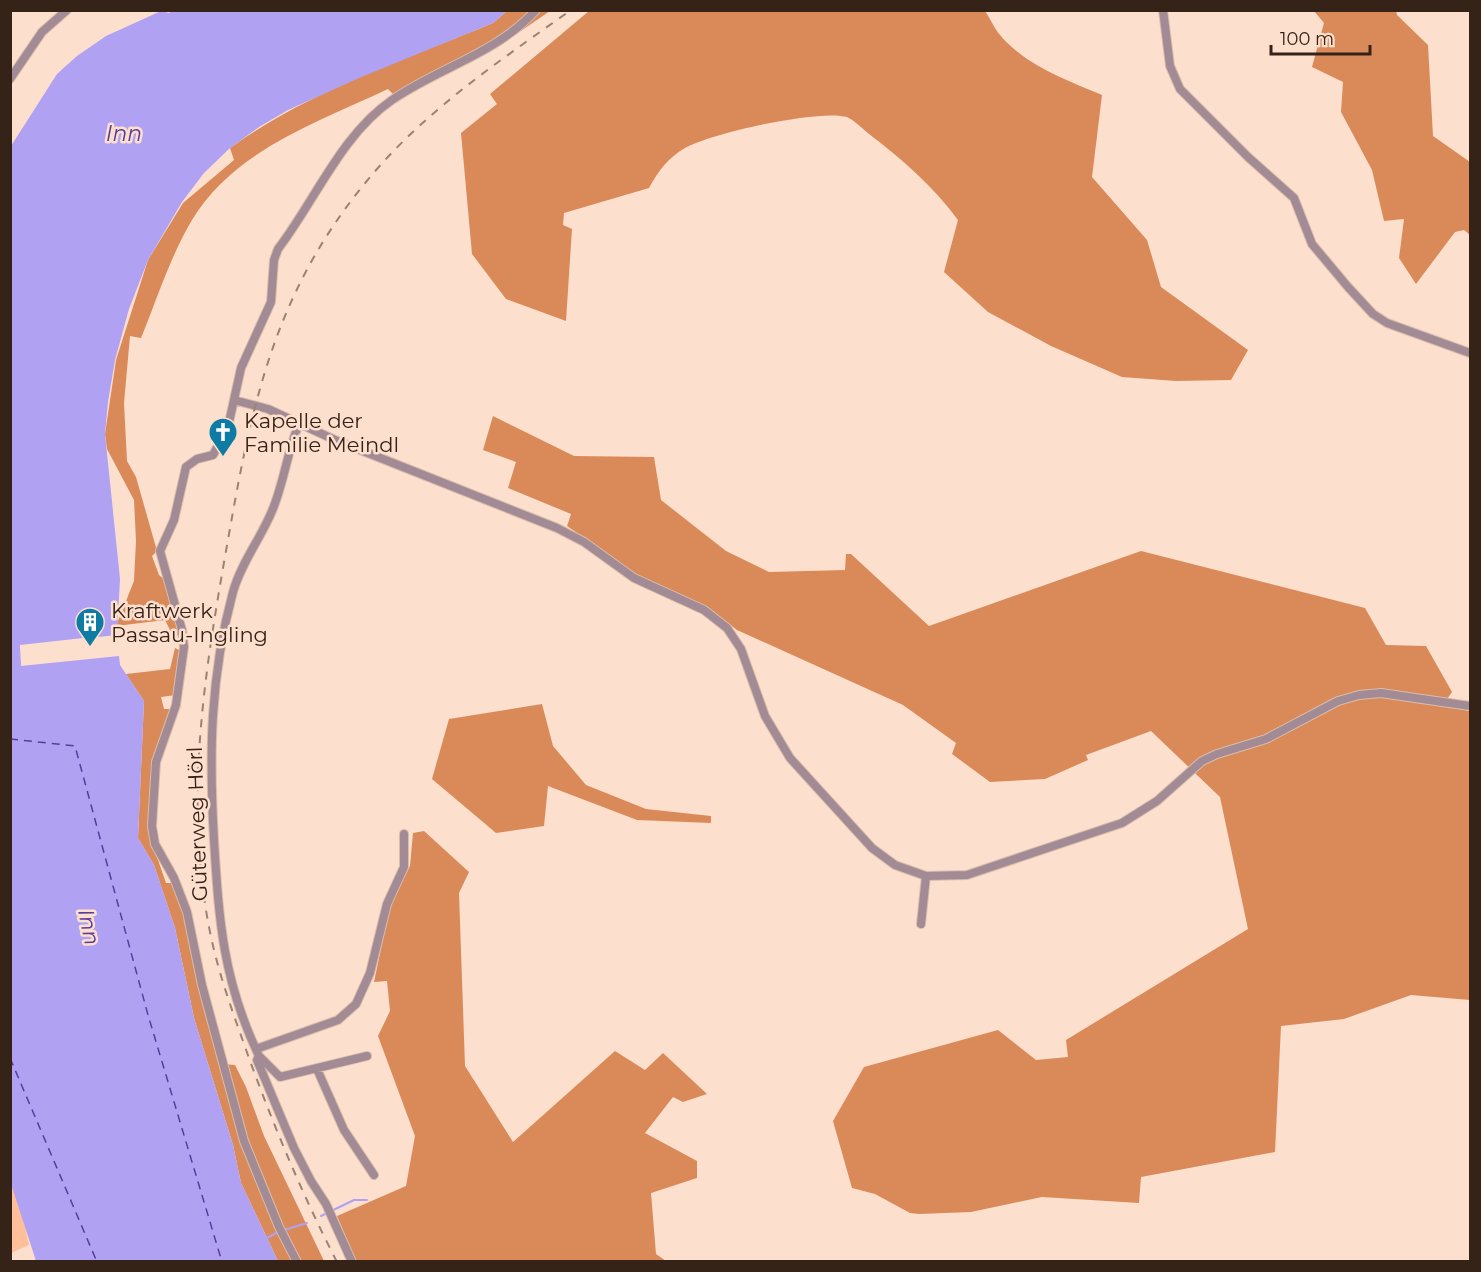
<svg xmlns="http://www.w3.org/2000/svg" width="1481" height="1272" font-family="Montserrat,sans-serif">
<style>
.green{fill:#febf9a}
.forest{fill:#da8a59}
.water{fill:#b0a1f3}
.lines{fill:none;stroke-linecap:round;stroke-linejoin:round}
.stream{stroke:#b0a1f3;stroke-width:2}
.river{stroke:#b0a1f3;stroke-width:12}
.ferry{stroke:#573d9c;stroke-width:1.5;stroke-dasharray:8 6;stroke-linecap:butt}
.minor-casing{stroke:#d9bdac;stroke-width:10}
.minor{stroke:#a28b94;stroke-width:8}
.rail{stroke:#9b8374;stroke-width:2;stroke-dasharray:8 8;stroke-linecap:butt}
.labels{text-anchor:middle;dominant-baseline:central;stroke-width:5;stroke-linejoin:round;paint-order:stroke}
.poi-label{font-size:21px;fill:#362318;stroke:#fddfcd;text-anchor:start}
.street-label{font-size:21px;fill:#362318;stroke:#fddfcd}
.water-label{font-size:22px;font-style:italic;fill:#573d9c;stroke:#fddfcd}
</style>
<rect width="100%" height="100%" fill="#fddfcd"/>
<path class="green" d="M 10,1184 L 20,1188 L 22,1214 L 29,1245 L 11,1253 Z"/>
<path class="forest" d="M 507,11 L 550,11 L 496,48 L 395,96 L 388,89 C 318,122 234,150 192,220 C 170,257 157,299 141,338 L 130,336 L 124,403 L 127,461 L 136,477 L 157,551 L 152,556 L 159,575 L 165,580 L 180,633 L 174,638 L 165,620 L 116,626 L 134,581 L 136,541 L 134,500 L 107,449 L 105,434 L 116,360 L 148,260 L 183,203 L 234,160 L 230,148 C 309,91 404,60 493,23 Z
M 589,11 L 985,11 C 990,18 994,28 1000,35 C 1025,65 1067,80 1102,95 L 1092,177 L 1147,240 L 1161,287 L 1248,350 L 1231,380 L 1176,381 L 1122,377 L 1051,346 L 988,312 L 944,272 L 958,220 C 933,186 902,159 869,134 C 863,129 854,120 847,117 C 820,109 711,133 685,148 C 668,158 659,170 649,188 L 564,213 L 563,225 L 572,229 L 566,321 L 506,299 L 472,254 L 461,133 L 497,104 L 490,94 Z
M 1314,11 L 1396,11 L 1397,15 L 1428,45 L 1433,136 L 1470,162 L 1470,235 L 1464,230 L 1455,232 L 1416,284 L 1399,258 L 1404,219 L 1384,221 L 1372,170 L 1341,112 L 1343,82 L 1312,67 L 1324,23 Z
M 493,416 L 574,456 L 654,457 L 661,500 L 726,551 L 769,572 L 845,570 L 846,554 L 851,554 L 929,626 L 1141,551 L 1365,608 L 1386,645 L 1426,646 L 1452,692 L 1442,706 L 1470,711 L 1470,1000 L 1411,995 L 1344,1019 L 1281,1026 L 1275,1152 L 1141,1177 L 1139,1203 L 1042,1197 L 971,1212 L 919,1214 L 910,1213 L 875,1194 L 852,1188 L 833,1121 L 864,1067 L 998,1030 L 1036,1060 L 1068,1057 L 1066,1040 L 1248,929 L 1220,797 L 1151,731 L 1086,755 L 1088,760 L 1045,779 L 990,782 L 952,754 L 956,743 L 903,705 L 737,630 L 706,606 L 636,574 L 567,526 L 571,514 L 508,488 L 516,462 L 483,450 Z
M 175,648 L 181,651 L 176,695 L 161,697 L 164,709 L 173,709 L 152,765 L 150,792 L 148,831 L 166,883 L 174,883 L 183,909 L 222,1064 L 235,1065 L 246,1087 L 264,1136 L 324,1261 L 278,1261 L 241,1183 L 233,1145 L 194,1018 L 175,928 L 154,865 L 138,838 L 144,701 L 126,674 L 170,669 Z
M 542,704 L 553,746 L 586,785 L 646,809 L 711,816 L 711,823 L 637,820 L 548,786 L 544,826 L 496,833 L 432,779 L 449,719 Z
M 424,831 L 469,872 L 459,893 L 465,1066 L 513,1142 L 615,1051 L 645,1070 L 663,1053 L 707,1094 L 683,1102 L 673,1097 L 645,1133 L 697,1161 L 697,1178 L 651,1193 L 656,1254 L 666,1261 L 356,1261 L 337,1216 L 406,1186 L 415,1136 L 378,1036 L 390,1011 L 387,981 L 374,982 L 390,905 L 410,866 L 413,833 Z"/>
<path class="water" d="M 173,11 L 507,11 L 493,23 L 359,78 L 288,110 L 259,127 L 230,148 L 204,173 L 182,202 L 148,260 L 129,309 L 115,360 L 108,402 L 105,434 L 120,579 L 117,635 L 88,638 L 87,634 L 83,635 L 83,638 L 11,646 L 11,146 L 57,74 L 77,56 L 106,36 L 161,11 L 169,13 Z
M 119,656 L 120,665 L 144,701 L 138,838 L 154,865 L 175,928 L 194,1018 L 233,1145 L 241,1183 L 278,1261 L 36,1261 L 13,1190 L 10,1179 L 11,667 Z"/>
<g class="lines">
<path class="stream" d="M 321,1216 L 354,1200 L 367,1200
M 284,1230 L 307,1223
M 267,1238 L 278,1232"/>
<path class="river" d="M 13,630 L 16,681"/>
<path class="ferry" d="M 10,739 L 75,746 L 148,1015 L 222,1262
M 10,1058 L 97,1262"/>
<g class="minor-casing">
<path id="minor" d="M 1163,10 L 1170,66 L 1180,89 L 1248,157 L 1294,198 L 1312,244 L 1348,287 L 1373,314 L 1387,323 L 1470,353
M 10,79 L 42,32 L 67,10
M 234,400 L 268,409 L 335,440 L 557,528 L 584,542 L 634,578 L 704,610 L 727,628 L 741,649 L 765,716 L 790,758 L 872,848 L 895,865 L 926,876 L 967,875 L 1122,823 L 1157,801 L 1202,761 L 1217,754 L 1266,739 L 1338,701 L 1359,695 L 1381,693 L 1470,706
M 299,424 C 287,452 284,483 272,511 C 261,538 241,563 233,592 C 210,677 209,753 214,840 C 219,921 223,981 259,1056 L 257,1060 L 294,1148 L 311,1181 L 326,1204 L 352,1262
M 921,924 L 926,876
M 256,1049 L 338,1020 L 356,1004 L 370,973 L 387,904 L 404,867 L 404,834
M 259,1056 L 280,1077 L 367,1056
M 317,1069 L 344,1130 L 374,1175
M 297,1262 L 279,1227 L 244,1141 L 202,985 L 187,912 L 174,878 L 155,844 L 152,826 L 156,762 L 176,705 L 184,647 L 182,630 L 160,551 L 174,520 L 186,467 L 197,459 L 213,455 L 228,427 L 241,368 L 271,302 L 274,260 L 278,249 C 315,201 341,135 392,100 C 440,67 496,54 536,10"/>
</g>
<use href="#minor" class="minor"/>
<path class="rail" d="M 337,1262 C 303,1196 275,1129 250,1061 C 235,1018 219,977 210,932 C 185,810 202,689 223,568 C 249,421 267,302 366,182 C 423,112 498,62 571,10"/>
</g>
<defs>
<g id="church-pin" transform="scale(1.5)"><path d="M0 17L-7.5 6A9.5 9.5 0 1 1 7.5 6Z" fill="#0d7ba4" stroke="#fddfcd"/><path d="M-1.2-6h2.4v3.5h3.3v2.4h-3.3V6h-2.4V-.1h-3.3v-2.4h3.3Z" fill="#fff"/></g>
<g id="building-pin" transform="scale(1.5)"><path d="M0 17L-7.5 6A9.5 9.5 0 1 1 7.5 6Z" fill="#0d7ba4" stroke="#fddfcd"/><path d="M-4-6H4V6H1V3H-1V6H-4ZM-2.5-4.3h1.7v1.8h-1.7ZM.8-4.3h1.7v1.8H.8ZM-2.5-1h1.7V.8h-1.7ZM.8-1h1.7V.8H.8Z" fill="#fff"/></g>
</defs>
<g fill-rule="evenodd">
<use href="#church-pin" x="223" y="432"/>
<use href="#building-pin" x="90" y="622"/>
</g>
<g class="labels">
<g class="poi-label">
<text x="244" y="420">Kapelle der<tspan x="244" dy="24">Familie Meindl</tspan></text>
<text x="111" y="610">Kraftwerk<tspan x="111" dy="24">Passau-Ingling</tspan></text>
</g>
<g class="street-label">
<text transform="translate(197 824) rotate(-92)">Güterweg Hörl</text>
</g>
<g class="water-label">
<text x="124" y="133">Inn</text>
<text transform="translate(89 927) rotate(78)">Inn</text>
</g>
</g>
<rect width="1481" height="1272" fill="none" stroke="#362318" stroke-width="24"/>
<path d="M1271 45v9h99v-9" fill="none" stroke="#362318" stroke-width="3"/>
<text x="1280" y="45" font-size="18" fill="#362318" stroke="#fddfcd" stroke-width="4.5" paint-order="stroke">100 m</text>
</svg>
